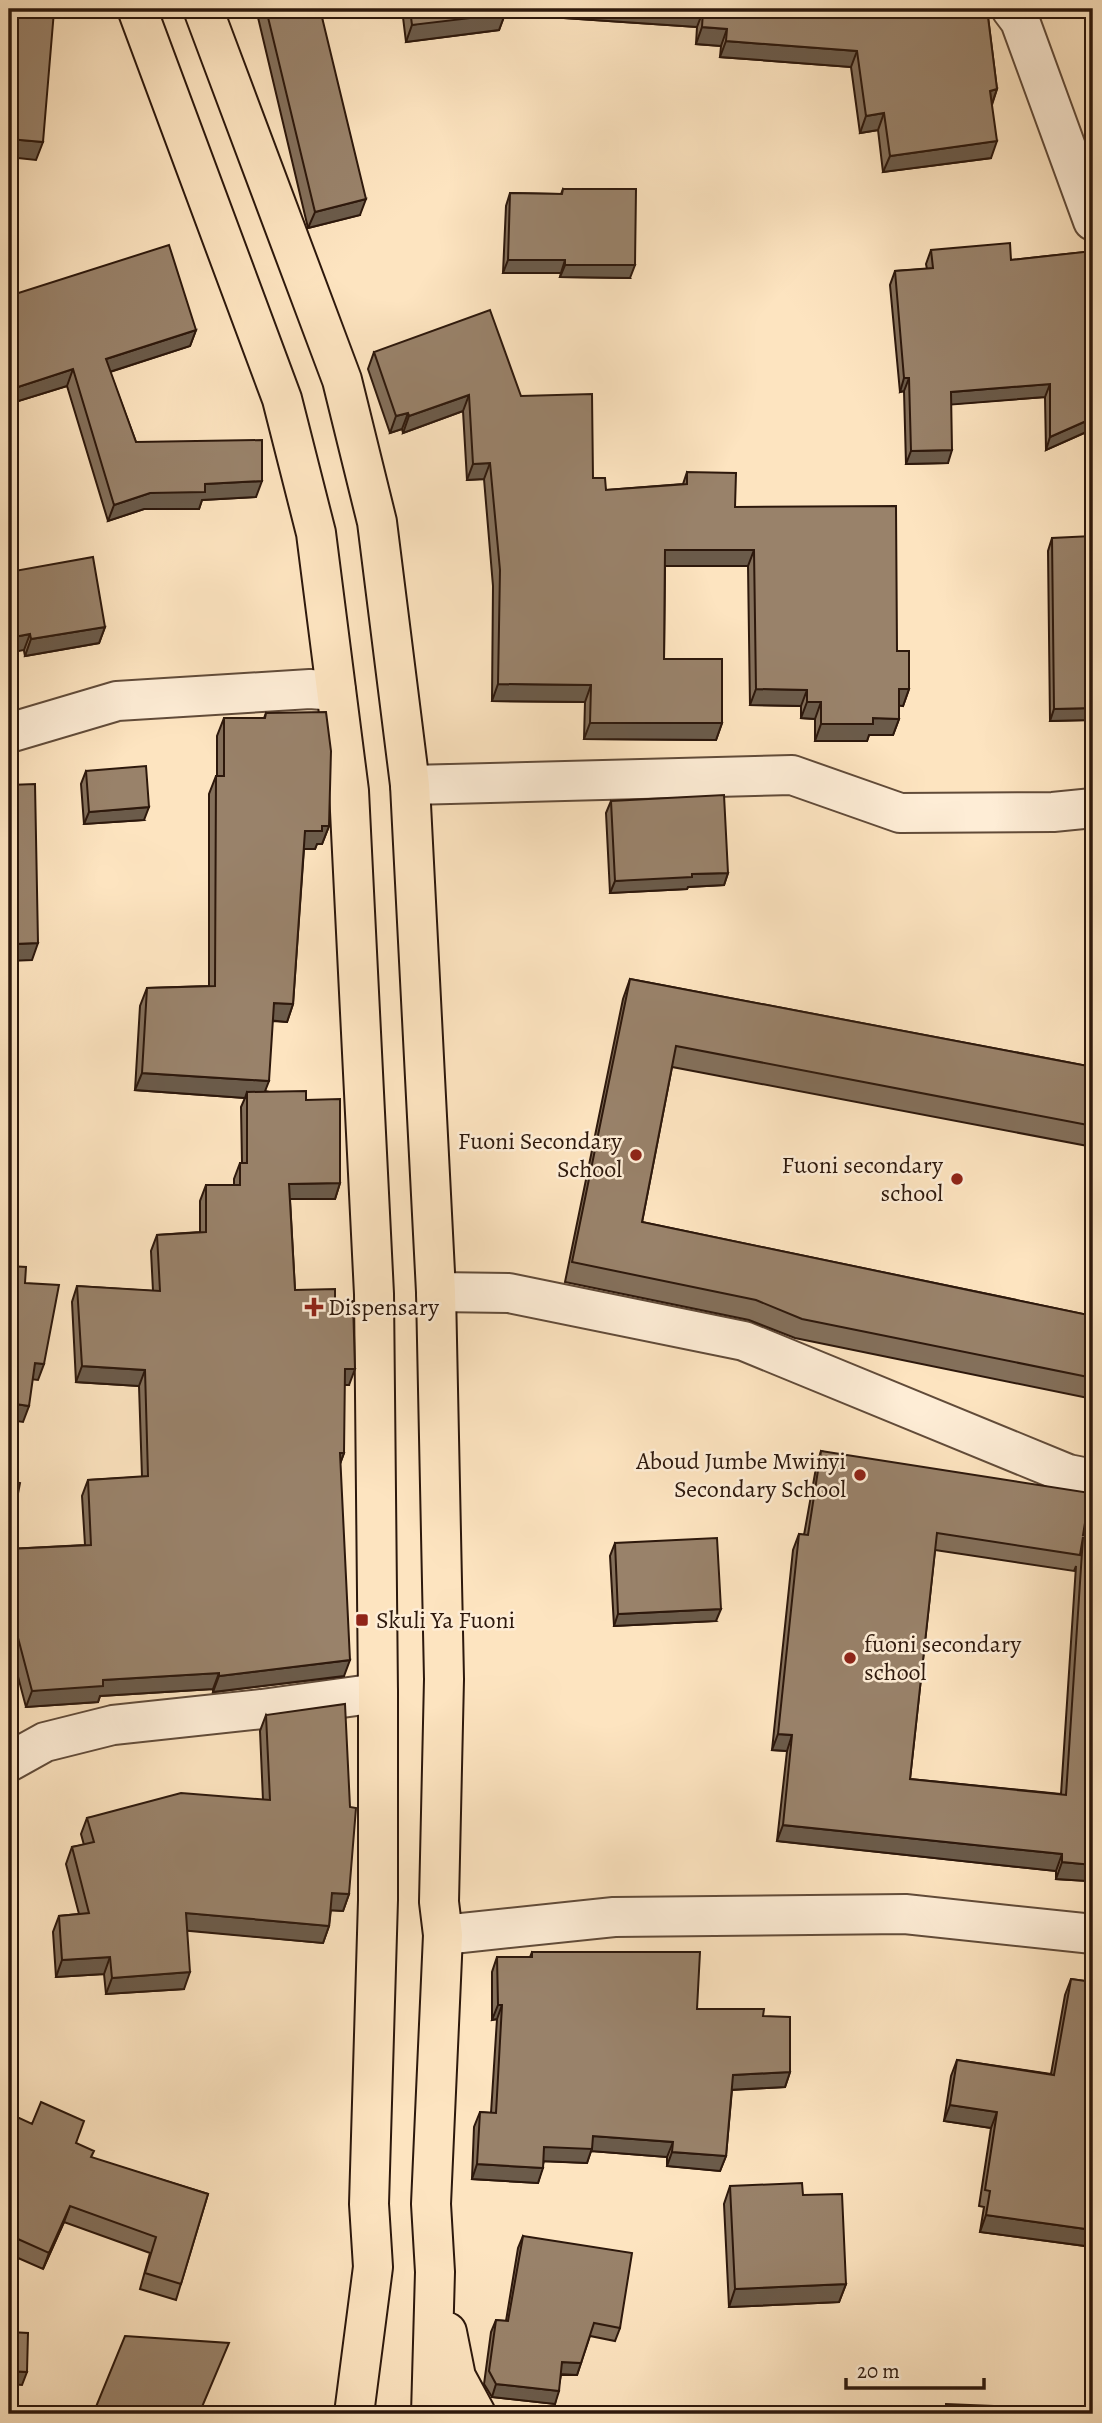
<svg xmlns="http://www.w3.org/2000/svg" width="1102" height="2423" font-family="Alegreya,serif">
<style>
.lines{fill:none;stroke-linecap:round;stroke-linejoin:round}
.minor-casing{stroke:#614b39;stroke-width:42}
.major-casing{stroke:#2d180c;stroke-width:42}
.minor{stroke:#feedd6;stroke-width:38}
.major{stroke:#fde4c0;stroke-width:38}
.wall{fill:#84705b;stroke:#2d180c;stroke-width:2;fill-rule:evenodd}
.shaded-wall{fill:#6b5b4a;stroke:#2d180c;stroke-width:2}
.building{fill:#99826a;stroke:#2d180c;stroke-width:2;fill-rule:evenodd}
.poi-dot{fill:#8f2418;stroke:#feedd6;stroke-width:2.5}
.labels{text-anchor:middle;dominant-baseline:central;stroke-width:5;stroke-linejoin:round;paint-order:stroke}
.poi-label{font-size:24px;fill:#2d180c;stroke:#feedd6;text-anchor:end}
</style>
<rect width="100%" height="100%" fill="#fde4c0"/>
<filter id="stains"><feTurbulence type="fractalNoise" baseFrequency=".00286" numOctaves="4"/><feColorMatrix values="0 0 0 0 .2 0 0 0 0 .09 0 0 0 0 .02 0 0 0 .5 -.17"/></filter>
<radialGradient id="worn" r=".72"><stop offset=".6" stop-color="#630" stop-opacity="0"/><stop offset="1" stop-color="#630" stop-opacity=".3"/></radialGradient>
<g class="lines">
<g class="minor-casing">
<path id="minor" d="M 1011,9 L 1020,21 L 1093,221
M 9,733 L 117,701 L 310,689 L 336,691
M 410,785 L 792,775 L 900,813 L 1053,812 L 1093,808
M 436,1292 L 509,1293 L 744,1341 L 1068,1474 L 1093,1479
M 9,1762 L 45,1742 L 113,1725 L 262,1709 L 378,1693
M 443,1935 L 614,1917 L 905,1914 L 1093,1934"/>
</g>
<g class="major-casing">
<path id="major" d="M 137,9 L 282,399 L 316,533 L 349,791 L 374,1294 L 378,1693 L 378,1900 L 369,2204 L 373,2267 L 354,2414
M 203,9 L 342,380 L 377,522 L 410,785 L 436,1292 L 444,1679 L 439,1902 L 443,1935 L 431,2204 L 435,2272 L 431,2414
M 447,2332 L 456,2377 L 476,2414"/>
</g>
<use href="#minor" class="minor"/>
<use href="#major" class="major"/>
</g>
<path class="wall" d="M 256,9 L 320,9 L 360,215 L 308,228 Z
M 402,9 L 987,9 L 997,89 L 992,105 L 991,158 L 883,172 L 878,130 L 860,133 L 851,67 L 720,57 L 721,46 L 696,44 L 697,27 L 505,14 L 499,30 L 406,42 Z
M 563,189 L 630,278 L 560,277 L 561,273 L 503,273 L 506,206 L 510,193 L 561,194 Z
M 931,250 L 1011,260 L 1093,251 L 1093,429 L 1046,450 L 1045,397 L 951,404 L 948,463 L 906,464 L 904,391 L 900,392 L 890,285 L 895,271 L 927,269 L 926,264 Z
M 9,296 L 196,330 L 190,346 L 110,372 L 136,442 L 256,497 L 202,500 L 199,509 L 144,509 L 108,521 L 67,386 L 12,403 L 9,393 Z
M 374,352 L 521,396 L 593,478 L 606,490 L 683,484 L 687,472 L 735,507 L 897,651 L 909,689 L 903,706 L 899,705 L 899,719 L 893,735 L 869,735 L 867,741 L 815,741 L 815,719 L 801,718 L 801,706 L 750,705 L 748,566 L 665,566 L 664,659 L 722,723 L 716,740 L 584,739 L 585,702 L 492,701 L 493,586 L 484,479 L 467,480 L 463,411 L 403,433 L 402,429 L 390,433 L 368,369 Z
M 1052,538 L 1090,720 L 1050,721 L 1048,551 Z
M 9,572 L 105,627 L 99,643 L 25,656 Z
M 266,713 L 329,826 L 322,844 L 317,844 L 315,849 L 304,849 L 293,1004 L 287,1022 L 272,1021 L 265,1091 L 306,1100 L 340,1183 L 335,1199 L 290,1199 L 295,1290 L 335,1302 L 349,1385 L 344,1385 L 344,1453 L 340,1464 L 344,1676 L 213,1692 L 213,1689 L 100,1696 L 98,1702 L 26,1707 L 12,1654 L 12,1691 L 9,1699 L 9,1549 L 85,1545 L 82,1496 L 88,1480 L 142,1477 L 139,1386 L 76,1382 L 72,1302 L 77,1286 L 153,1291 L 151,1251 L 157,1235 L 200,1232 L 200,1201 L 206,1185 L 234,1185 L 234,1179 L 240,1163 L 242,1163 L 241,1107 L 245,1098 L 135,1090 L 140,1006 L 147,988 L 209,986 L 209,794 L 216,776 L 217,776 L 217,736 L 224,718 L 264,718 Z
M 86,771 L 144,820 L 84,824 L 81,784 Z
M 611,801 L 728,873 L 724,885 L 688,887 L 687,889 L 610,893 L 606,813 Z
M 630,979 L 1093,1067 L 1093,1147 L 672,1067 L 642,1222 L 1093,1316 L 1093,1399 L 795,1338 L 749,1320 L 565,1282 L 623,999 Z
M 821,1451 L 1083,1535 L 1087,1881 L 1056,1879 L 1056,1871 L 777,1841 L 787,1751 L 772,1750 L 793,1550 L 799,1534 L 804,1535 L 816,1468 ZM 935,1550 L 1074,1571 L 1076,1566 L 1061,1794 L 910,1779 Z
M 615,1543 L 716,1621 L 614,1626 L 610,1556 Z
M 266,1715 L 349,1894 L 343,1911 L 331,1910 L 329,1926 L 323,1943 L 187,1930 L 184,1989 L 106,1994 L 104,1974 L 56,1977 L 53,1932 L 59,1916 L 79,1914 L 66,1864 L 72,1847 L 84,1845 L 81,1834 L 87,1818 L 263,1800 L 260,1731 Z
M 532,1952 L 697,2009 L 763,2016 L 790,2072 L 785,2087 L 732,2090 L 726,2156 L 720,2171 L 667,2166 L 667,2157 L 591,2151 L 587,2163 L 544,2161 L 538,2183 L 472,2179 L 474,2127 L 480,2112 L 491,2113 L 497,2019 L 492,2020 L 492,1972 L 497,1957 L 530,1957 Z
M 1071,1979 L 1093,1982 L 1093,2247 L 980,2232 L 984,2207 L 979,2206 L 991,2128 L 944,2121 L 951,2076 L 957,2060 L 1051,2074 L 1065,1995 Z
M 9,2124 L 76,2143 L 91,2158 L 208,2194 L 176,2300 L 140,2289 L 150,2253 L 64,2222 L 43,2269 L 9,2254 Z
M 730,2186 L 803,2195 L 846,2284 L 839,2302 L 729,2307 L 724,2204 Z
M 523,2236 L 620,2328 L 615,2341 L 590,2336 L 577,2375 L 561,2375 L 555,2404 L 492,2397 L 484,2384 L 491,2332 L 496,2320 L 506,2321 L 518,2248 Z"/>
<path class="shaded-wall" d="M 498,9 L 676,9 L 703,11 L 697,27 L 505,14 L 499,30 L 406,42 L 412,25 Z
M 702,27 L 727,29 L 721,46 L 696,44 Z
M 726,41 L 857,51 L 851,67 L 720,57 Z
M 997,89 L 991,106 L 990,91 Z
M 884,113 L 878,130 L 860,133 L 866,116 Z
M 9,139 L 43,142 L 36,160 L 9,157 Z
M 997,141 L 991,158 L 883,172 L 890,156 Z
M 366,199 L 360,215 L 308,228 L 315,212 Z
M 508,260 L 565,260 L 561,273 L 503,273 Z
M 565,265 L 635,265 L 630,278 L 560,277 Z
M 196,330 L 190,346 L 100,375 L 106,359 Z
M 73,369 L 67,386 L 12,403 L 18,387 Z
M 904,378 L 909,378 L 904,391 L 900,392 Z
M 1050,384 L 1045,397 L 946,405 L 951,392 Z
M 469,395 L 463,411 L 403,433 L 409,416 Z
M 408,413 L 402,429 L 390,433 L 396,416 Z
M 1093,418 L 1093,429 L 1046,450 L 1050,437 Z
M 952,450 L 948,463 L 906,464 L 911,451 Z
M 490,463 L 484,479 L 467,480 L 473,464 Z
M 262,481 L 256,497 L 202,500 L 199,509 L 144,509 L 108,521 L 114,505 L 150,493 L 205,484 Z
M 665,550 L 754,550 L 748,566 L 659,566 Z
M 105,627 L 99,643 L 25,656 L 31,639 Z
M 30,634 L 24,650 L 9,653 L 9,638 Z
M 498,684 L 591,685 L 585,702 L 492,701 Z
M 756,689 L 807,690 L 801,706 L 750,705 Z
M 899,689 L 909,689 L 903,706 L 893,705 Z
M 807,702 L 821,702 L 815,719 L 801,718 Z
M 1093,708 L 1090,720 L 1050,721 L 1054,709 Z
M 873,718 L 899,719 L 893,735 L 869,735 L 867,741 L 815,741 L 821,724 Z
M 590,723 L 722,723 L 716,740 L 584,739 Z
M 149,807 L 144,820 L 84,824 L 89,812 Z
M 322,826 L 329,826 L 322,844 L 317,844 L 315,849 L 299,849 L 305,831 Z
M 728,873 L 724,885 L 688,887 L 687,889 L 610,893 L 615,881 L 692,874 Z
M 38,943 L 32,960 L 9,961 L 15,944 Z
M 9,969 L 16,969 L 9,986 Z
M 274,1003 L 293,1004 L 287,1022 L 267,1020 Z
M 142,1073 L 269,1081 L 262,1099 L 247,1092 L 245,1098 L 135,1090 Z
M 340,1183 L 335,1199 L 284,1199 L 289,1184 Z
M 35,1363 L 44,1364 L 38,1380 L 29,1379 Z
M 82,1366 L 145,1370 L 139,1386 L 76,1382 Z
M 345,1369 L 355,1369 L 349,1385 L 339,1385 Z
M 9,1403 L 29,1406 L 23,1422 L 9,1420 Z
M 340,1453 L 344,1453 L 338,1469 Z
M 721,1609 L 716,1621 L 614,1626 L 618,1614 Z
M 13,1634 L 17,1634 L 11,1650 Z
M 350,1660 L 344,1676 L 213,1692 L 219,1676 Z
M 219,1673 L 213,1689 L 100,1696 L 98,1702 L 26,1707 L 32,1691 L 103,1680 Z
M 778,1734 L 792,1735 L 787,1751 L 772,1750 Z
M 783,1825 L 1062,1854 L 1056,1871 L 777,1841 Z
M 1062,1862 L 1093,1865 L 1087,1881 L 1056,1879 Z
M 332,1893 L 349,1894 L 343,1911 L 326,1910 Z
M 186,1913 L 329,1926 L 323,1943 L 180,1930 Z
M 110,1957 L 104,1974 L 56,1977 L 62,1960 Z
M 190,1972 L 184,1989 L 106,1994 L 112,1978 Z
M 498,2005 L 502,2005 L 497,2019 L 492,2020 Z
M 790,2072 L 785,2087 L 728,2090 L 733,2075 Z
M 950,2105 L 997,2112 L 991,2128 L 944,2121 Z
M 593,2136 L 673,2142 L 667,2157 L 591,2151 L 587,2163 L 539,2161 L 544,2147 Z
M 672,2152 L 726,2156 L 720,2171 L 667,2166 Z
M 477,2164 L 543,2168 L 538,2183 L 472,2179 Z
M 70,2206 L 64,2222 L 43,2269 L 49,2253 Z
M 986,2215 L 1093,2230 L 1093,2247 L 980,2232 Z
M 846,2284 L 839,2302 L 729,2307 L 735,2289 Z
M 562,2362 L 581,2363 L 577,2375 L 558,2374 Z
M 9,2371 L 27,2372 L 22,2385 L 9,2384 Z
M 496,2384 L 559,2391 L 555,2404 L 492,2397 Z"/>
<path class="building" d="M 9,9 L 33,9 L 54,11 L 43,142 L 9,139 Z
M 266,9 L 320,9 L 366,199 L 315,212 Z
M 410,9 L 504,9 L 505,14 L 412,25 Z
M 676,9 L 987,9 L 997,89 L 990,91 L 997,141 L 890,156 L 884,113 L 866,116 L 857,51 L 726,41 L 727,29 L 702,27 L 703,11 Z
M 563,189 L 636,189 L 635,265 L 565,265 L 565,260 L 508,260 L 510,193 L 562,194 Z
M 1010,243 L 1011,260 L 1093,251 L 1093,418 L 1050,437 L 1050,384 L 951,392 L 952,450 L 911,451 L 909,378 L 904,378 L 895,271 L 933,268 L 931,250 Z
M 169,245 L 196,330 L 106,359 L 136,442 L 262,440 L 262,481 L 205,484 L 205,492 L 150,493 L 114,505 L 73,369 L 18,387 L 9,358 L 9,296 Z
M 490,310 L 521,396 L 592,394 L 593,478 L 605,478 L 606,490 L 687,484 L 687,472 L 736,473 L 735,507 L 896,506 L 897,651 L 909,651 L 909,689 L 899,689 L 899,719 L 873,718 L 873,724 L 821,724 L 821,702 L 807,702 L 807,690 L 756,689 L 754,550 L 665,550 L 664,659 L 722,659 L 722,723 L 590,723 L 591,685 L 498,684 L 500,570 L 490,463 L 473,464 L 469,395 L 409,416 L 408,413 L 396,416 L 374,352 Z
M 1092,536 L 1093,708 L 1054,709 L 1052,538 Z
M 93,557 L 105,627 L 31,639 L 30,634 L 9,638 L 9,572 Z
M 326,712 L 331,751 L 329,826 L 322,826 L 322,831 L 305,831 L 293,1004 L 274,1003 L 269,1081 L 142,1073 L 147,988 L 215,986 L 216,776 L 224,776 L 224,718 L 265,718 L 266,713 Z
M 146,766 L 149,807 L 89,812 L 86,771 Z
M 35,784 L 38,943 L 15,944 L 16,969 L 9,969 L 9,785 Z
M 724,795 L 728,873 L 692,874 L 692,877 L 615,881 L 611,801 Z
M 630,979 L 1093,1067 L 1093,1126 L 676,1046 L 642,1222 L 1093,1316 L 1093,1378 L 802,1319 L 756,1300 L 572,1262 Z
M 306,1091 L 306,1100 L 340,1099 L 340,1183 L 289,1184 L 295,1290 L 335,1289 L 335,1302 L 353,1301 L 355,1369 L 345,1369 L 344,1453 L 340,1453 L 350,1660 L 219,1676 L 219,1673 L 103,1680 L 103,1686 L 32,1691 L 17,1634 L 13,1634 L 12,1691 L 9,1690 L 9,1549 L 91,1545 L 88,1480 L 148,1476 L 145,1370 L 82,1366 L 77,1286 L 160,1291 L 157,1235 L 206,1232 L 206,1185 L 240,1185 L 240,1163 L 247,1163 L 247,1092 Z
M 9,1266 L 26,1267 L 25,1283 L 59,1285 L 44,1364 L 35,1363 L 29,1406 L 9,1403 Z
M 821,1451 L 1090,1493 L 1083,1535 L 1093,1536 L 1093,1865 L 1062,1862 L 1062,1854 L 783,1825 L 792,1735 L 778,1734 L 799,1534 L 808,1535 ZM 937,1533 L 1080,1555 L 1083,1537 L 1066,1795 L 910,1779 Z
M 9,1481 L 20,1483 L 9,1540 Z
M 717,1538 L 721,1609 L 618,1614 L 615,1543 Z
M 345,1704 L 350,1807 L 356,1808 L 349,1894 L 332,1893 L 329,1926 L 186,1913 L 190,1972 L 112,1978 L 110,1957 L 62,1960 L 59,1916 L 89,1913 L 72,1847 L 94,1842 L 87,1818 L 181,1793 L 270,1800 L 266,1715 Z
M 532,1952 L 700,1952 L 697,2009 L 764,2009 L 763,2016 L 790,2017 L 790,2072 L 733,2075 L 726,2156 L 672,2152 L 673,2142 L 593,2136 L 592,2149 L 544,2147 L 543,2168 L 477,2164 L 480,2112 L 496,2113 L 502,2005 L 498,2005 L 497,1957 L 532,1957 Z
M 1071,1979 L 1093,1982 L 1093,2230 L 986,2215 L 990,2191 L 985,2190 L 997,2112 L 950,2105 L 957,2060 L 1054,2075 Z
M 41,2102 L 84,2121 L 76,2143 L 94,2151 L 91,2157 L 208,2194 L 181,2284 L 145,2273 L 156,2237 L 70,2206 L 49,2253 L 9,2235 L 9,2124 L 11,2125 L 15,2116 L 32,2124 Z
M 802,2183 L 803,2195 L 842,2194 L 846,2284 L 735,2289 L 730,2186 Z
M 523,2236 L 632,2253 L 620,2328 L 594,2323 L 581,2363 L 562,2362 L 559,2391 L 496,2384 L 489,2371 L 496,2320 L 508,2321 Z
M 9,2316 L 11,2316 L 10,2332 L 28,2333 L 27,2372 L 9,2371 Z
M 125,2336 L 229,2343 L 199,2414 L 93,2414 Z
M 946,2404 L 1093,2410 L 1093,2414 L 946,2414 Z"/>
<g class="poi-dot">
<circle cx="636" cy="1155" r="7"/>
<circle cx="957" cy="1179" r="7"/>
<path d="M310.5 1296.5h7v7h7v7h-7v7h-7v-7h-7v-7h7z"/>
<circle cx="860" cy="1475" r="7"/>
<rect x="355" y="1613" width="14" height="14" rx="3.5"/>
<circle cx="850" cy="1658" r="7"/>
</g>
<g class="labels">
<g class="poi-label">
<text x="622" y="1141">Fuoni Secondary<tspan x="622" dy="28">School</tspan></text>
<text x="943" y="1165">Fuoni secondary<tspan x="943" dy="28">school</tspan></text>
<text x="328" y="1307" text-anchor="start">Dispensary</text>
<text x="846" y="1461">Aboud Jumbe Mwinyi<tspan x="846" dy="28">Secondary School</tspan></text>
<text x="376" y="1620" text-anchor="start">Skuli Ya Fuoni</text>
<text x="864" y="1644" text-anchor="start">fuoni secondary<tspan x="864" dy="28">school</tspan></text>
</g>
</g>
<rect width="1102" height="2423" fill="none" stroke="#fde4c0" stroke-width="35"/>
<rect x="10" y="10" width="1081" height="2402" fill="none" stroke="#2d180c" stroke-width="3.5"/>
<rect x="18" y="18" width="1067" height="2388" fill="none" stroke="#2d180c" stroke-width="2"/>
<path d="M846 2378v10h138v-10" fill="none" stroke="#2d180c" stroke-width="3.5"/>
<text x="857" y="2378" font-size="21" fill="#2d180c" stroke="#feedd6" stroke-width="5" paint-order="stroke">20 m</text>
<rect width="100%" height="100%" filter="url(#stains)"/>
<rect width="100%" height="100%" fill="url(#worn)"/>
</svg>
